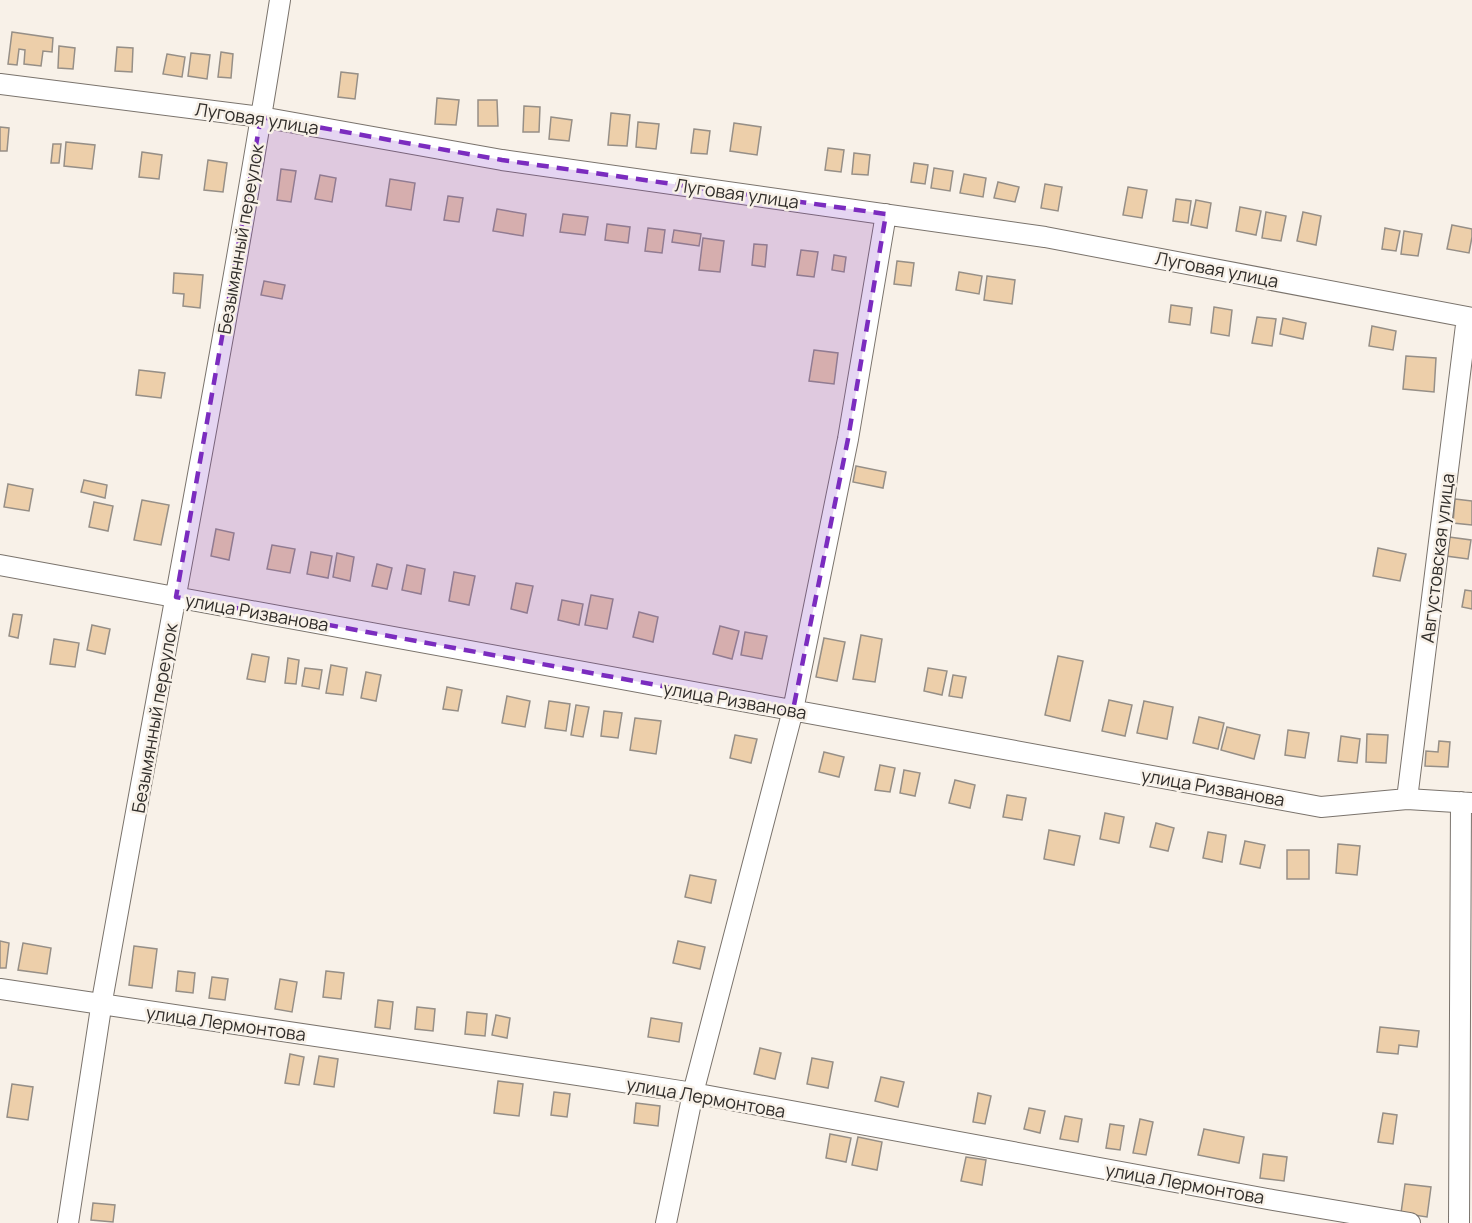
<svg xmlns="http://www.w3.org/2000/svg" width="1472" height="1223" font-family="Manrope,sans-serif">
<style>
.building{fill:#edcfaa;stroke:#968f87;stroke-width:1.5}
.lines{fill:none;stroke-linecap:round;stroke-linejoin:round}
.street-casing{stroke:#7a736c;stroke-width:22}
.street{stroke:#fff;stroke-width:20}
.marked{fill:#7b2cbf;fill-opacity:0.2;stroke:#7b2cbf;stroke-width:4.5;stroke-dasharray:12 8;stroke-linejoin:round}
.labels{text-anchor:middle;dominant-baseline:central;stroke-width:5;stroke-linejoin:round;paint-order:stroke}
.street-label{font-size:18px;fill:#312e2b;stroke:#f8f1e8}
</style>
<rect width="100%" height="100%" fill="#f8f1e8"/>
<path class="building" d="M 12,32 L 53,38 L 52,52 L 43,51 L 41,66 L 24,64 L 25,50 L 19,49 L 17,65 L 8,64 Z
M 59,46 L 75,48 L 73,69 L 58,68 Z
M 117,47 L 133,48 L 132,72 L 115,71 Z
M 221,52 L 233,54 L 231,78 L 218,77 Z
M 191,53 L 210,55 L 207,79 L 188,76 Z
M 167,54 L 185,57 L 182,77 L 163,74 Z
M 341,72 L 358,74 L 355,99 L 338,97 Z
M 437,98 L 459,100 L 456,125 L 435,124 Z
M 478,100 L 497,100 L 498,126 L 478,126 Z
M 524,106 L 540,107 L 539,132 L 523,132 Z
M 611,113 L 630,115 L 627,146 L 608,145 Z
M 551,117 L 572,120 L 569,141 L 549,139 Z
M 638,122 L 659,124 L 656,149 L 636,147 Z
M 734,123 L 761,127 L 757,155 L 730,151 Z
M 0,127 L 9,128 L 7,151 L 0,151 Z
M 694,129 L 710,131 L 707,154 L 691,153 Z
M 66,142 L 95,145 L 92,169 L 64,166 Z
M 53,144 L 61,144 L 59,163 L 51,163 Z
M 828,148 L 844,150 L 841,172 L 825,170 Z
M 142,152 L 162,155 L 159,179 L 139,177 Z
M 854,153 L 870,155 L 868,175 L 852,174 Z
M 208,160 L 227,163 L 223,192 L 204,190 Z
M 914,163 L 928,165 L 925,184 L 911,182 Z
M 934,168 L 953,171 L 950,191 L 931,188 Z
M 281,169 L 296,171 L 291,202 L 277,200 Z
M 964,174 L 986,178 L 983,197 L 960,193 Z
M 320,175 L 336,178 L 332,202 L 315,199 Z
M 390,179 L 415,183 L 411,210 L 386,206 Z
M 998,182 L 1019,187 L 1015,202 L 994,198 Z
M 1045,184 L 1062,187 L 1058,211 L 1041,208 Z
M 1128,187 L 1147,190 L 1142,218 L 1123,215 Z
M 448,196 L 463,198 L 459,222 L 444,220 Z
M 1176,199 L 1191,201 L 1188,223 L 1173,221 Z
M 1196,200 L 1211,203 L 1207,228 L 1191,225 Z
M 1240,207 L 1261,211 L 1256,235 L 1236,231 Z
M 497,209 L 526,214 L 523,236 L 493,231 Z
M 1266,212 L 1286,216 L 1281,241 L 1262,238 Z
M 1303,212 L 1321,216 L 1316,245 L 1297,241 Z
M 563,214 L 588,217 L 585,235 L 560,232 Z
M 607,224 L 630,227 L 628,243 L 605,240 Z
M 1452,225 L 1472,229 L 1472,237 L 1469,253 L 1447,249 Z
M 648,228 L 665,230 L 662,253 L 645,251 Z
M 1385,228 L 1400,231 L 1396,251 L 1382,249 Z
M 674,230 L 701,234 L 699,246 L 672,242 Z
M 1404,231 L 1422,234 L 1418,256 L 1401,254 Z
M 703,238 L 724,241 L 720,272 L 699,270 Z
M 754,244 L 767,245 L 765,267 L 752,265 Z
M 801,250 L 818,252 L 814,277 L 797,275 Z
M 834,255 L 846,257 L 844,272 L 832,270 Z
M 897,261 L 914,263 L 911,286 L 894,284 Z
M 959,272 L 982,276 L 979,294 L 956,290 Z
M 174,273 L 203,275 L 200,308 L 183,306 L 184,294 L 173,293 Z
M 987,276 L 1015,280 L 1012,304 L 984,300 Z
M 264,281 L 285,285 L 282,299 L 261,295 Z
M 1171,305 L 1192,308 L 1190,325 L 1169,322 Z
M 1214,307 L 1232,310 L 1229,336 L 1211,333 Z
M 1257,317 L 1276,319 L 1272,346 L 1252,343 Z
M 1283,318 L 1306,323 L 1303,339 L 1280,334 Z
M 1372,326 L 1396,331 L 1393,350 L 1369,346 Z
M 814,350 L 838,353 L 834,384 L 809,381 Z
M 1406,356 L 1436,358 L 1434,392 L 1403,389 Z
M 139,370 L 165,373 L 161,398 L 136,395 Z
M 856,466 L 886,472 L 883,488 L 853,482 Z
M 84,480 L 107,485 L 105,498 L 81,492 Z
M 8,484 L 33,489 L 29,511 L 4,507 Z
M 1455,499 L 1472,501 L 1472,525 L 1453,523 Z
M 142,500 L 169,505 L 161,545 L 134,540 Z
M 94,502 L 113,506 L 108,531 L 89,527 Z
M 216,529 L 234,533 L 229,560 L 211,556 Z
M 1449,537 L 1471,540 L 1468,559 L 1446,556 Z
M 272,545 L 295,549 L 290,573 L 267,569 Z
M 1378,548 L 1406,554 L 1400,581 L 1373,576 Z
M 311,552 L 332,556 L 328,578 L 307,574 Z
M 337,553 L 354,557 L 350,581 L 333,577 Z
M 377,564 L 392,568 L 387,589 L 372,586 Z
M 407,565 L 425,569 L 421,594 L 402,590 Z
M 454,572 L 475,576 L 469,605 L 449,601 Z
M 516,583 L 533,586 L 527,613 L 511,609 Z
M 1465,590 L 1472,591 L 1472,609 L 1462,607 Z
M 591,595 L 613,599 L 607,629 L 585,625 Z
M 562,600 L 583,604 L 579,625 L 558,620 Z
M 639,612 L 658,617 L 653,642 L 633,637 Z
M 13,614 L 22,615 L 18,638 L 9,636 Z
M 92,625 L 110,629 L 105,654 L 87,650 Z
M 720,626 L 739,631 L 732,659 L 713,654 Z
M 745,632 L 767,636 L 762,659 L 741,655 Z
M 861,635 L 882,639 L 875,682 L 853,679 Z
M 824,638 L 845,642 L 837,681 L 816,677 Z
M 54,639 L 79,643 L 75,667 L 50,664 Z
M 252,654 L 269,657 L 265,682 L 247,679 Z
M 1058,656 L 1083,661 L 1070,721 L 1045,715 Z
M 288,658 L 299,660 L 296,684 L 285,683 Z
M 331,665 L 347,668 L 343,695 L 326,693 Z
M 305,668 L 322,670 L 319,689 L 302,686 Z
M 928,668 L 947,671 L 942,695 L 924,691 Z
M 366,672 L 381,675 L 376,701 L 361,698 Z
M 953,675 L 966,677 L 962,698 L 949,696 Z
M 447,687 L 462,690 L 458,711 L 443,709 Z
M 507,696 L 530,701 L 525,727 L 502,723 Z
M 1109,700 L 1132,705 L 1125,736 L 1102,731 Z
M 549,701 L 570,704 L 566,731 L 545,728 Z
M 1144,701 L 1173,707 L 1167,739 L 1137,733 Z
M 576,705 L 589,707 L 583,737 L 571,735 Z
M 604,711 L 622,713 L 618,738 L 601,736 Z
M 1199,717 L 1224,723 L 1218,749 L 1193,743 Z
M 635,718 L 661,721 L 656,754 L 630,750 Z
M 1227,727 L 1260,735 L 1254,759 L 1221,750 Z
M 1288,730 L 1309,733 L 1305,758 L 1285,755 Z
M 1367,734 L 1388,735 L 1386,763 L 1366,762 Z
M 735,735 L 757,739 L 751,763 L 730,758 Z
M 1341,736 L 1360,739 L 1357,763 L 1338,761 Z
M 1439,741 L 1450,742 L 1448,767 L 1425,766 L 1426,751 L 1438,752 Z
M 824,752 L 844,757 L 839,777 L 819,772 Z
M 880,765 L 895,768 L 890,792 L 875,790 Z
M 904,770 L 920,773 L 915,796 L 900,793 Z
M 955,780 L 975,785 L 970,808 L 949,803 Z
M 1007,795 L 1026,798 L 1022,820 L 1003,817 Z
M 1105,813 L 1124,817 L 1119,843 L 1100,839 Z
M 1156,823 L 1174,828 L 1168,851 L 1150,847 Z
M 1049,830 L 1080,836 L 1074,865 L 1044,859 Z
M 1208,832 L 1226,835 L 1222,862 L 1203,858 Z
M 1245,841 L 1265,845 L 1260,868 L 1240,864 Z
M 1338,844 L 1360,846 L 1357,875 L 1336,873 Z
M 1287,850 L 1309,850 L 1309,879 L 1287,879 Z
M 690,875 L 716,880 L 711,903 L 685,897 Z
M 0,941 L 9,943 L 6,968 L 0,968 Z
M 678,941 L 705,947 L 700,969 L 673,963 Z
M 23,943 L 51,948 L 47,974 L 18,970 Z
M 134,946 L 157,949 L 152,988 L 129,985 Z
M 178,971 L 195,973 L 193,993 L 176,991 Z
M 326,971 L 344,973 L 341,999 L 323,997 Z
M 212,977 L 228,979 L 225,1000 L 209,998 Z
M 280,979 L 297,982 L 292,1012 L 275,1009 Z
M 378,1000 L 393,1002 L 390,1029 L 375,1027 Z
M 417,1007 L 435,1009 L 433,1031 L 415,1029 Z
M 467,1012 L 487,1014 L 485,1036 L 465,1034 Z
M 496,1015 L 510,1018 L 507,1038 L 492,1035 Z
M 651,1018 L 682,1023 L 679,1042 L 648,1037 Z
M 1380,1027 L 1419,1031 L 1417,1047 L 1399,1045 L 1398,1054 L 1377,1052 Z
M 760,1048 L 781,1053 L 775,1079 L 754,1074 Z
M 290,1054 L 304,1057 L 299,1085 L 285,1083 Z
M 319,1056 L 338,1059 L 334,1087 L 314,1084 Z
M 812,1058 L 833,1062 L 828,1088 L 807,1084 Z
M 881,1077 L 904,1082 L 898,1107 L 875,1101 Z
M 498,1081 L 523,1084 L 519,1116 L 494,1113 Z
M 12,1084 L 33,1087 L 28,1120 L 7,1117 Z
M 554,1092 L 570,1094 L 567,1117 L 551,1115 Z
M 978,1093 L 991,1096 L 985,1124 L 973,1122 Z
M 636,1103 L 660,1106 L 658,1126 L 634,1123 Z
M 1029,1108 L 1045,1111 L 1040,1133 L 1024,1129 Z
M 1383,1113 L 1397,1115 L 1393,1144 L 1378,1142 Z
M 1065,1116 L 1082,1119 L 1078,1142 L 1060,1139 Z
M 1140,1119 L 1153,1122 L 1146,1155 L 1133,1153 Z
M 1110,1124 L 1124,1126 L 1120,1150 L 1106,1148 Z
M 1204,1129 L 1244,1137 L 1239,1163 L 1198,1155 Z
M 830,1134 L 851,1138 L 846,1162 L 826,1158 Z
M 858,1137 L 882,1142 L 877,1170 L 852,1165 Z
M 1263,1154 L 1287,1157 L 1284,1181 L 1260,1178 Z
M 966,1157 L 986,1160 L 982,1185 L 961,1181 Z
M 1405,1184 L 1431,1187 L 1427,1217 L 1401,1213 Z
M 93,1203 L 115,1205 L 113,1222 L 91,1220 Z"/>
<g class="lines">
<g class="street-casing">
<path id="street" d="M 0,84 L 261,117 L 502,160 L 1045,237 L 1472,318
M 0,565 L 1321,807 L 1407,799 L 1472,803
M 1407,799 L 1467,317
M 0,989 L 598,1078 L 693,1093 L 1273,1200 L 1410,1223
M 68,1223 C 79,1149 90,1075 102,1001 C 161,667 227,335 280,0
M 666,1223 L 693,1093 L 793,710 L 848,439 L 886,214
M 1459,1223 L 1461,802"/>
</g>
<use href="#street" class="street"/>
</g>
<path class="marked" d="M 261,117 L 502,160 L 886,214 L 848,439 L 793,710 L 176,597 Z"/>
<g class="labels">
<g class="street-label">
<text transform="translate(257 118) rotate(9)">Луговая улица</text>
<text transform="translate(737 193) rotate(8)">Луговая улица</text>
<text transform="translate(240 239) rotate(-80)">Безымянный переулок</text>
<text transform="translate(1217 269) rotate(11)">Луговая улица</text>
<text transform="translate(1437 558) rotate(-83)">Августовская улица</text>
<text transform="translate(257 612) rotate(10)">улица Ризванова</text>
<text transform="translate(735 700) rotate(10)">улица Ризванова</text>
<text transform="translate(154 718) rotate(-80)">Безымянный переулок</text>
<text transform="translate(1213 787) rotate(10)">улица Ризванова</text>
<text transform="translate(226 1023) rotate(8)">улица Лермонтова</text>
<text transform="translate(706 1097) rotate(10)">улица Лермонтова</text>
<text transform="translate(1185 1183) rotate(10)">улица Лермонтова</text>
</g>
</g>
</svg>
